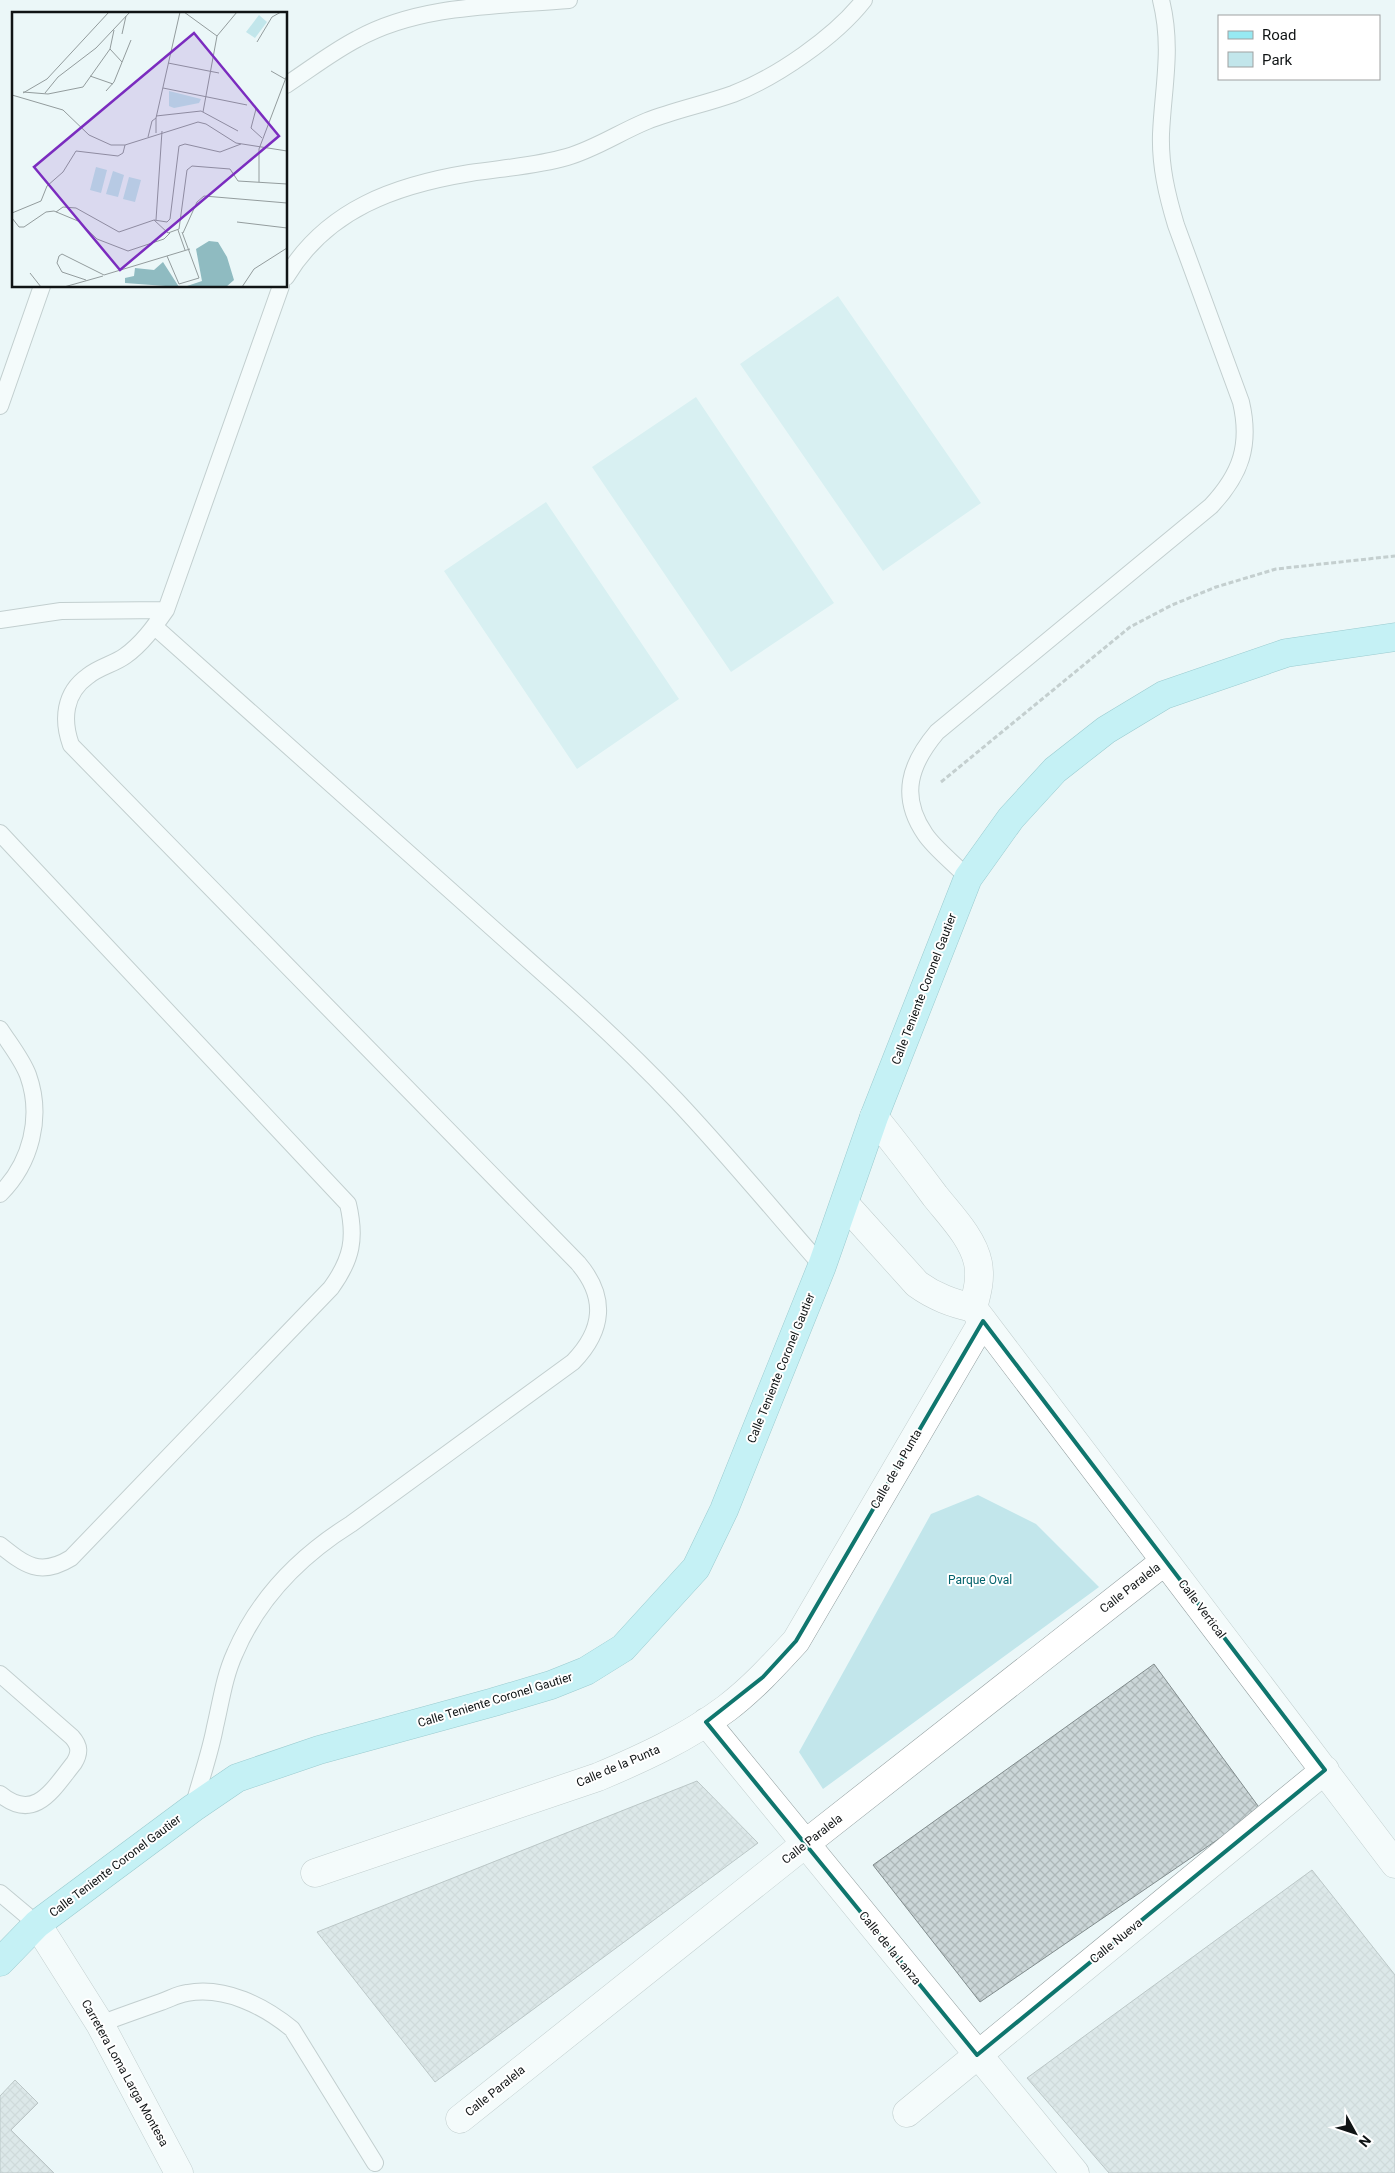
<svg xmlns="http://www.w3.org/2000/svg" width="1395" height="2173" font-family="Roboto,sans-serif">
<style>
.green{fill:#c2e6eb}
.building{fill:url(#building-cross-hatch);stroke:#808b8c}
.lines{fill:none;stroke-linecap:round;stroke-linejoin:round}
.service-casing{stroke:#919d9e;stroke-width:18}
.minor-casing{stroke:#919d9e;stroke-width:29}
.primary-casing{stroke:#3a959f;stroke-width:29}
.path{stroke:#949d9e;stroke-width:3;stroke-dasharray:5 2.5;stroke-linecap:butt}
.service{stroke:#fff;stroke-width:16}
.minor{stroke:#fff;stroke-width:28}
.primary{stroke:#97e9f2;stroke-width:28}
.marked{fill:none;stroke:#0f766e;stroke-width:4;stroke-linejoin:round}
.labels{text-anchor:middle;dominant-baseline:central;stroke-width:4;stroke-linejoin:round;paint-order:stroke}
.street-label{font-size:12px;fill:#101415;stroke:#fff}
.park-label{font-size:12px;fill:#03636c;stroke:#fff}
.inset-road{fill:none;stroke:#939c9d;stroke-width:1}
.view{fill:#7b2cbf;fill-opacity:0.15;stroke:#7b2cbf;stroke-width:2.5}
.inset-edge{fill:none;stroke:#101415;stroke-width:2.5}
</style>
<defs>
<pattern id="building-cross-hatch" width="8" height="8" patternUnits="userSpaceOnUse" patternTransform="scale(1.25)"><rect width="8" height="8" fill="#cbd6d8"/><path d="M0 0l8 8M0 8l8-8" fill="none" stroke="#adb7b8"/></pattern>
</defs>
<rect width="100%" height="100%" fill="#ebf7f8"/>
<path class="green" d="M 838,296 L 981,503 L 883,571 L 740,364 Z
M 696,397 L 834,603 L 731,672 L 592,467 Z
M 546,502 L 679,699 L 577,769 L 444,571 Z
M 978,1495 L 1036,1524 L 1099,1587 L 823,1789 L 799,1752 L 931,1514 Z"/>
<path class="building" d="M 1154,1664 L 1261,1810 L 980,2002 L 873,1865 Z
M 697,1781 L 758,1843 L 435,2082 L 317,1932 Z
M 1312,1870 L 1395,1975 L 1395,2173 L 1109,2173 L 1027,2078 Z
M 15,2080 L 38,2103 L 11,2130 L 54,2173 L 0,2173 L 0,2096 Z"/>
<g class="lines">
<g class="service-casing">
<path id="service" d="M 286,85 C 309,70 332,52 357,39 C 420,4 499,6 569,0
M 286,277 C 327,209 396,185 470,173 C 503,168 536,166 567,157 C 595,149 620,132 647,121 C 675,110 705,104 733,94 C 777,77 835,37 864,0
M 0,406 L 42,286
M 0,620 L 61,611 L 166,610
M 155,627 L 563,991 C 602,1026 640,1062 676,1100 C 726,1153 773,1210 822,1266
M 0,833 L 348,1204 C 356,1238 352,1259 331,1288 L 71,1558 C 40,1577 25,1565 0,1545
M 968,878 C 955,864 935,849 925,834 C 899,796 910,764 937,732 L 1211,506 C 1241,474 1251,445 1241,402 L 1176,225 C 1167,195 1160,166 1161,134 C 1163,87 1173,48 1161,0
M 0,1029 C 9,1043 22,1059 28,1075 C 43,1117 31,1163 0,1194
M 0,1674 L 72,1737 C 80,1746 80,1753 74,1763 C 53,1789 35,1823 0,1794
M 193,1808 C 200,1781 210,1754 215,1727 C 221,1702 224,1677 235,1653 C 259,1597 300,1556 351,1524 L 573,1362 C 604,1330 607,1297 578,1263 L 71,745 C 62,720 64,693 88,676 C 99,667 114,664 125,656 C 142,644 154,627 166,610 L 281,286
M 0,1893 L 37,1924
M 100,2024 C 121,2016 141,2009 161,2002 C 170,1999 178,1994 187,1993 C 225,1986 264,2006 292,2029 L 375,2163"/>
</g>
<g class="minor-casing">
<path id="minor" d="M 874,1117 C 895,1143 915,1169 935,1196 C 950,1215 973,1238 978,1263 C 981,1279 977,1293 973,1308
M 845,1204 L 917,1284 C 935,1297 952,1303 973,1308
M 973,1308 L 1395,1864
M 706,1722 L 1075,2173
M 315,1873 L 598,1777 C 643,1758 687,1738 727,1708 C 752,1689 774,1665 796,1641 L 983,1321
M 37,1924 L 100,2024 L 179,2173
M 907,2113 L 1325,1770
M 460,2119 L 805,1844 L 1165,1561"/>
</g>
<g class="primary-casing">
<path id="primary" d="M 0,1962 L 37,1924 L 193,1808 L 237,1778 L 319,1750 L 494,1702 L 551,1685 L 586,1671 L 623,1648 L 696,1568 L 724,1510 L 822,1266 L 874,1117 L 968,878 L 1011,818 L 1055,770 L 1106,730 L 1164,695 L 1286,653 L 1395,637"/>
</g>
<path class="path" d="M 941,782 L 1130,627 L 1172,605 L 1216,587 L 1276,569 L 1395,556"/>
<use href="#service" class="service"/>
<use href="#minor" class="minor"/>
<use href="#primary" class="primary"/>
</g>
<path d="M0 0H1395V2173H0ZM 983,1321 L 1325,1770 L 977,2055 L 706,1722 L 763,1677 L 796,1641 Z" fill="#ebf7f8" fill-opacity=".55" fill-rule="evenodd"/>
<path class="marked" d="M 983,1321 L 1325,1770 L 977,2055 L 706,1722 L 763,1677 L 796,1641 Z"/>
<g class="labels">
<g class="street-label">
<text transform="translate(924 989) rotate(-69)">Calle Teniente Coronel Gautier</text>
<text transform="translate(781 1368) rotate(-68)">Calle Teniente Coronel Gautier</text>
<text transform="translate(896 1469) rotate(-60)">Calle de la Punta</text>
<text transform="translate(1130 1588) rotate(-38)">Calle Paralela</text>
<text transform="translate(1202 1609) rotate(53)">Calle Vertical</text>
<text transform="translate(495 1700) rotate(-17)">Calle Teniente Coronel Gautier</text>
<text transform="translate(618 1766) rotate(-23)">Calle de la Punta</text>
<text transform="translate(812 1839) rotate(-38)">Calle Paralela</text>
<text transform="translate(115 1866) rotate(-37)">Calle Teniente Coronel Gautier</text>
<text transform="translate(1116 1941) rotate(-39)">Calle Nueva</text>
<text transform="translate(890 1948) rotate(51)">Calle de la Lanza</text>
<text transform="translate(125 2073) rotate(61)">Carretera Loma Larga Montesa</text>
<text transform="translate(495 2091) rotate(-39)">Calle Paralela</text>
</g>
<g class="park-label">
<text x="980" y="1580">Parque Oval</text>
</g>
</g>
<g transform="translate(12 12)">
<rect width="275" height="275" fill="#ebf7f8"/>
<path d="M 197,229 L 206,230 L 215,245 L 222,268 L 214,275 L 172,275 L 190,269 L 184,237 ZM 151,250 L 167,275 L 113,271 L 113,266 L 122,264 L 123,256 L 142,258 Z" fill="#8fbbc1"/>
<path d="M 247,3 L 255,10 L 243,26 L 234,20 ZM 157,79 L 189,87 L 187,91 L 162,96 L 157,94 ZM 84,155 L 95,158 L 89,181 L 78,178 ZM 101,159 L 112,163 L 106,185 L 94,182 ZM 117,165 L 129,168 L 123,190 L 111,187 Z" fill="#c2e6eb"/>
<path class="inset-road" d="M 172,0 L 205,24 L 225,0M 110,22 L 114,4M 245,30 L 260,5 L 269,0M 98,37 L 110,50M 156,51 L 207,61M 259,59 L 273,67M 78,64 L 101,72M 151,76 L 235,93M 94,79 L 102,70 L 119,28M 11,80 L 36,82 L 71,75 L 98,37 L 102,18M 11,81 L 35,67 L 97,0M 33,81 L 46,65 L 84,36 L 118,0M 0,83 L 51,98 L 77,123 L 99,133 L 113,133 L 186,110 L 194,112 L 224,131 L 275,139M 244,97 L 239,116 L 250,126M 191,100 L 205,24M 144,104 L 189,99 L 226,119M 144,121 L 144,106 L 168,0M 136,125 L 140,109 L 144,106M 247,170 L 247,137 L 275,63M 44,200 L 51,195 L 64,196 L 107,220 L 142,208 L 155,210 L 158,207 L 167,134 L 173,132 L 208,140 L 229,132M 0,201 L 29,189 L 35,174 L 51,160 L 64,139 L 106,144 L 111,141 L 113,133M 0,206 L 7,215 L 12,215 L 34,200 L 42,199 L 66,209 L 85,227 L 116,239 L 152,227 L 158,221M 142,208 L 156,221 L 167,217 L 175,158 L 180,154 L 218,157 L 226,169 L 275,172M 144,208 L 150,119M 225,210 L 275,216M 166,218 L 173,238M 171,221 L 185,190 L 192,184 L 275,191M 155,244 L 167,272 L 187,266 L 170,220M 18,261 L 29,275M 74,268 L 50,260 L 45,251 L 47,244 L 50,242 L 92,263 L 178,237M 52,275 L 91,264M 230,275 L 242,257 L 275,236"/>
<path class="view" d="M 182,21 L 267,124 L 108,258 L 22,155 Z"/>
<rect width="275" height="275" class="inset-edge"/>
</g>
<rect x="1218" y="15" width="162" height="65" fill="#ffffff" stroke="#9fa1a1"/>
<rect x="1228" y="31" width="25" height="8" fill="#97e9f2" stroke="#9fa1a1"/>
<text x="1262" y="40" font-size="15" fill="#101415">Road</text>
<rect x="1228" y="52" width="25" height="15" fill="#c2e6eb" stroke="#9fa1a1"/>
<text x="1262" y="65" font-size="15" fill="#101415">Park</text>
<g transform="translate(1355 2133) rotate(130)" stroke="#ffffff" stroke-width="4" paint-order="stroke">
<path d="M0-4L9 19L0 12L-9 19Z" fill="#101415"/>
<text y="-8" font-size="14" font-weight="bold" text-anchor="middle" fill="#101415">N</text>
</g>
</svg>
